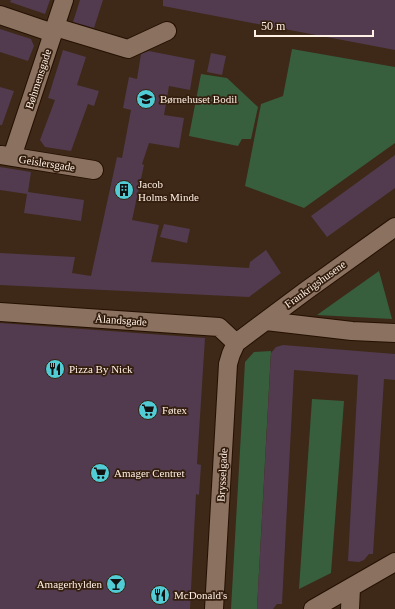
<svg xmlns="http://www.w3.org/2000/svg" width="395" height="609" font-family="'Times New Roman',serif">
<style>
.green{fill:#375f3d}
.building{fill:#523b4e}
.lines{fill:none;stroke-linecap:round;stroke-linejoin:round}
.street-casing{stroke:#241002;stroke-width:20}
.street{stroke:#8b715f;stroke-width:18}
.labels{text-anchor:middle;dominant-baseline:central;stroke-width:3.5;stroke-linejoin:round;paint-order:stroke}
.street-label{font-size:11px;fill:#fff0e5;stroke:#341e0e}
.poi-label{font-size:11px;fill:#fff0e5;stroke:#341e0e;text-anchor:start}
</style>
<rect width="100%" height="100%" fill="#3e2818"/>
<path class="green" d="M 292,49 L 395,67 L 395,143 L 304,208 L 245,186 L 261,104 L 283,96 Z
M 201,74 L 227,78 L 258,107 L 251,139 L 242,139 L 238,146 L 189,136 Z
M 379,271 L 392,319 L 317,315 Z
M 271,351 L 257,609 L 231,609 L 245,362 L 254,352 Z
M 312,399 L 344,401 L 331,573 L 299,589 Z"/>
<path class="building" d="M 11,0 L 50,0 L 45,14 L 10,2 Z
M 80,0 L 103,0 L 94,28 L 73,22 Z
M 163,0 L 395,0 L 395,50 L 163,6 Z
M 0,29 L 31,39 L 34,46 L 28,61 L 0,52 Z
M 63,50 L 86,57 L 77,85 L 99,91 L 94,106 L 88,104 L 71,151 L 45,147 L 40,140 L 55,100 L 48,98 Z
M 149,51 L 195,60 L 190,90 L 169,86 L 164,115 L 184,118 L 179,148 L 149,143 L 142,164 L 144,165 L 132,220 L 159,225 L 151,262 L 249,268 L 250,262 L 266,250 L 281,273 L 249,297 L 0,285 L 0,253 L 75,257 L 72,273 L 91,276 L 117,157 L 122,158 L 131,110 L 123,108 L 129,77 L 137,79 L 141,54 Z
M 211,53 L 226,56 L 222,75 L 207,72 Z
M 0,87 L 14,91 L 2,125 L 0,125 Z
M 395,155 L 395,188 L 327,237 L 311,216 Z
M 0,167 L 31,172 L 28,192 L 84,200 L 81,221 L 24,213 L 27,194 L 0,190 Z
M 164,224 L 190,229 L 187,243 L 160,237 Z
M 0,323 L 205,338 L 197,464 L 201,465 L 199,495 L 196,494 L 190,609 L 0,609 Z
M 283,345 L 395,354 L 395,380 L 384,379 L 373,554 L 369,554 L 364,560 L 359,562 L 348,561 L 358,375 L 294,370 L 282,604 L 277,604 L 273,609 L 257,609 L 271,353 L 276,347 Z"/>
<g class="lines">
<g class="street-casing">
<path id="street" d="M 0,15 L 53,33
M 55,27 L 128,49 L 167,31
M 1,155 L 94,170
M 12,157 L 64,0
M 0,312 L 219,327 L 236,343
M 266,321 L 352,331 L 395,333
M 214,609 L 228,364 L 231,354 L 236,343 L 307,290 L 395,227
M 313,609 L 395,562
M 350,609 L 351,588"/>
</g>
<use href="#street" class="street"/>
</g>
<defs>
<g id="school-disc" transform="scale(1)"><circle r="9.5" fill="#51ccd4" stroke="#341e0e"/><path d="M0-5L7-2L0 1L-7-2ZM-4 1L0 2.5L4 1V4Q0 6-4 4Z" fill="#111"/></g>
<g id="building-disc" transform="scale(1)"><circle r="9.5" fill="#51ccd4" stroke="#341e0e"/><path d="M-4-6H4V6H1V3H-1V6H-4ZM-2.5-4.3h1.7v1.8h-1.7ZM.8-4.3h1.7v1.8H.8ZM-2.5-1h1.7V.8h-1.7ZM.8-1h1.7V.8H.8Z" fill="#111"/></g>
<g id="restaurant-disc" transform="scale(1)"><circle r="9.5" fill="#51ccd4" stroke="#341e0e"/><path d="M-5-6h1v4h1v-4h1v4h1v-4h1v5L-1.5 .5V6h-2V.5L-5-1ZM5-6V6H3V1.5H1.5Q1.5-4 5-6Z" fill="#111"/></g>
<g id="supermarket-disc" transform="scale(1)"><circle r="9.5" fill="#51ccd4" stroke="#341e0e"/><path d="M-6-5.5h2.5l.6 2H6L4.5 2H-2.5L-4.4-4H-6ZM-1.5 3.2a1.3 1.3 0 1 0 .1 0ZM3 3.2a1.3 1.3 0 1 0 .1 0Z" fill="#111"/></g>
<g id="bar-disc" transform="scale(1)"><circle r="9.5" fill="#51ccd4" stroke="#341e0e"/><path d="M-6-5H6L.8 .8V4.5H3.5V6h-7V4.5H-.8V.8Z" fill="#111"/></g>
</defs>
<g fill-rule="evenodd">
<use href="#school-disc" x="146" y="99"/>
<use href="#building-disc" x="124" y="190"/>
<use href="#restaurant-disc" x="55" y="369"/>
<use href="#supermarket-disc" x="148" y="410"/>
<use href="#supermarket-disc" x="100" y="473"/>
<use href="#bar-disc" x="116" y="584"/>
<use href="#restaurant-disc" x="160" y="595"/>
</g>
<g class="labels">
<g class="street-label">
<text transform="translate(38 79) rotate(-72)">Bøhmensgade</text>
<text transform="translate(47 163) rotate(9)">Geislersgade</text>
<text transform="translate(315 284) rotate(-36)">Frankrigshusene</text>
<text transform="translate(121 320) rotate(4)">Ålandsgade</text>
<text transform="translate(222 475) rotate(-87)">Brysselgade</text>
</g>
<g class="poi-label">
<text x="160" y="99">Børnehuset Bodil</text>
<text x="138" y="184">Jacob<tspan x="138" dy="13">Holms Minde</tspan></text>
<text x="69" y="369">Pizza By Nick</text>
<text x="162" y="410">Føtex</text>
<text x="114" y="473">Amager Centret</text>
<text x="102" y="584" text-anchor="end">Amagerhylden</text>
<text x="174" y="595">McDonald's</text>
</g>
</g>
<path d="M255 30v6h118v-6" fill="none" stroke="#fff0e5" stroke-width="2"/>
<text x="261" y="30" font-size="12" fill="#fff0e5" stroke="#341e0e" stroke-width="3" paint-order="stroke">50 m</text>
</svg>
